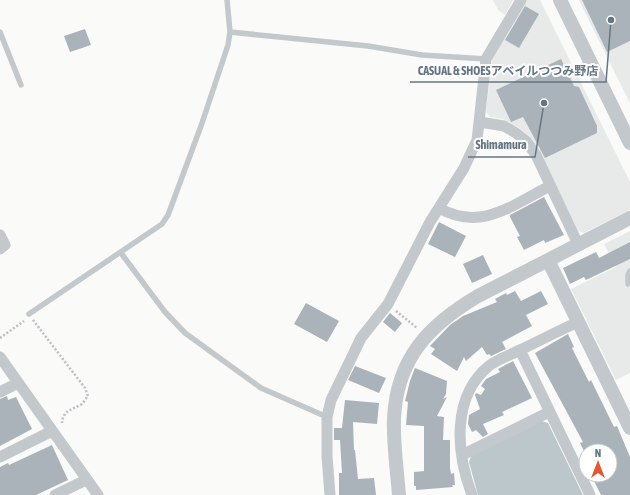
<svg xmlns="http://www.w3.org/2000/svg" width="630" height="495" font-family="'Asap Condensed','Noto Sans JP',sans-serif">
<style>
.built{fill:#e8e9e9}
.water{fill:#bbc7cb}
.building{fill:#aab3b9}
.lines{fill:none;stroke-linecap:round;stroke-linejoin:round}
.path{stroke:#bbbfc2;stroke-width:2.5;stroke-dasharray:2 2;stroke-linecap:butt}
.service{stroke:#c3c8cc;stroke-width:5.5}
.minor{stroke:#c3c8cc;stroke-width:11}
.tertiary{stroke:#c3c8cc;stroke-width:14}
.leader{fill:none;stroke:#657683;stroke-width:1.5}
.callout-dot{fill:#657683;stroke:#fff;stroke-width:1.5}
.callout-label{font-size:12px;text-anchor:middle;font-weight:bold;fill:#657683;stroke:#fff;stroke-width:4;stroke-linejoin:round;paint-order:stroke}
</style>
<rect width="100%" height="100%" fill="#fafaf8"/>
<path class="built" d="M 493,0 L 513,0 L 505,15 L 498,10 Z
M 526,0 L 540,0 L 630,182 L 630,210 L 584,233 L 578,231 L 537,147 L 530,137 L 518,127 L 503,119 L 490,117 L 486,112 L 492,59 Z
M 579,0 L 630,0 L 630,103 L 616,75 Z
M 630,231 L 630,373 L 616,380 L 571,289 L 616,267 L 604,244 Z"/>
<path class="water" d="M 542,421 L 548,423 L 583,495 L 478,495 L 469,462 L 471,456 Z"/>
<path class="building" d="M 582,0 L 630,0 L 630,41 L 607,52 Z
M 525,6 L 539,14 L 519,48 L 505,40 Z
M 85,29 L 91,45 L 70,52 L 64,36 Z
M 561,59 L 574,86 L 579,87 L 597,126 L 597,133 L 545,158 L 523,117 L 511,122 L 496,90 Z
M 544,197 L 564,235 L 545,243 L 544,240 L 524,250 L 517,237 L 520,236 L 510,217 L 510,215 Z
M 439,222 L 466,236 L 455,257 L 428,244 Z
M 630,242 L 630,259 L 586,280 L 584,277 L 570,284 L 563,268 L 596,252 L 599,258 Z
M 483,255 L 492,274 L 472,283 L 463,264 Z
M 515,291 L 521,301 L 541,291 L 548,304 L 526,315 L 532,326 L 502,342 L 506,349 L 491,356 L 489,354 L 487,355 L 482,347 L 466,361 L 464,357 L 457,371 L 431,354 L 435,349 L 430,346 L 450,325 L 463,316 L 497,302 L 495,299 L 506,293 L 507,295 Z
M 306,303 L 339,321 L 327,342 L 294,324 Z
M 390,313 L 402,323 L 395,332 L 383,322 Z
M 568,334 L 574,347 L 572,348 L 589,382 L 591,380 L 614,427 L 617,426 L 630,457 L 630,495 L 601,495 L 591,475 L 610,475 L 610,451 L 584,451 L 580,443 L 583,442 L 535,353 Z
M 513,361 L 532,398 L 502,412 L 504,415 L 483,424 L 488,434 L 483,437 L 476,430 L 472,432 L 468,424 L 469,415 L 480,409 L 475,395 L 476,393 L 481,395 L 485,389 L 481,386 L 486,379 L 500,372 L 498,369 Z
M 355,366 L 386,378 L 379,393 L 348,380 Z
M 415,368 L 447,381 L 446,394 L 443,399 L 447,397 L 437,416 L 444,417 L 443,440 L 450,440 L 450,468 L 451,474 L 454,473 L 455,485 L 452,485 L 453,487 L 416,490 L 416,486 L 414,486 L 414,472 L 424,471 L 424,426 L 406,425 L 408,402 L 405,401 L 410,381 Z
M 7,396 L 8,400 L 16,397 L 32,429 L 0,446 L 0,399 Z
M 345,400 L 379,403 L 377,424 L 353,422 L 354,450 L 355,450 L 358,479 L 374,478 L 376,495 L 339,495 L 339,473 L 342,473 L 340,440 L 334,440 L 334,428 L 342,428 Z
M 52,445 L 68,480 L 36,495 L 0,495 L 0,467 L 8,463 L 9,465 Z"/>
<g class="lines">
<path class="path" d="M 396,311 L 417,328
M 33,320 L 85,388 L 88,396 C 86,398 84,402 82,404 C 72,410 63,410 62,423
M 0,338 L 24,321"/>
<path class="service" d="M 0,32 L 21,85
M 230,32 L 368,46 L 422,55 L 486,59
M 121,253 L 165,312 L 185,333 L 261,388 L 327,417
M 628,284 L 628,275 L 630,271
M 29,314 L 162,224 L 168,215 L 201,126 L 228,45 L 230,32 L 227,0"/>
<path class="minor" d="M 480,122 L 504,126 L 516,133 L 526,141 L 536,155 L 578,244
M 439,208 C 481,232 512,205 550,186
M 0,235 L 5,245 L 0,249
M 520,350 L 590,495
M 0,357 L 98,495
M 0,392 L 18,383
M 462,455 L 549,412
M 0,457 L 52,431
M 55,495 L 86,480
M 330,495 L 327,456 L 327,417 L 331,400 L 361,338 L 388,304 L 430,222 L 464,168 L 477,140 L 486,59 L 521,0
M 472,495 C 456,453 451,396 490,365 C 499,359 510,355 520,350 C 539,341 558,331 578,322"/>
<path class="tertiary" d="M 560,0 L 630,143
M 548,260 L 630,428
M 399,495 C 397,470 393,444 394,418 C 397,358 429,325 478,296 L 630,218"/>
</g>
<path class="leader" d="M611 20L606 82H410M544 103L535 157H468"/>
<g class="callout-dot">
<circle cx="611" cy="20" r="4"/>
<circle cx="544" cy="103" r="4"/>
</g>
<g class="callout-label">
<text x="508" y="75">CASUAL &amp; SHOESアベイルつつみ野店</text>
<text x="501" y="149">Shimamura</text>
</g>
<g transform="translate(598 463)"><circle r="19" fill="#ffffff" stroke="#c1c8cd"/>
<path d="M0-3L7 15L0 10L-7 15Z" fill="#e4572e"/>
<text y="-6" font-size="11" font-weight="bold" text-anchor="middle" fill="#657683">N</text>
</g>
</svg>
